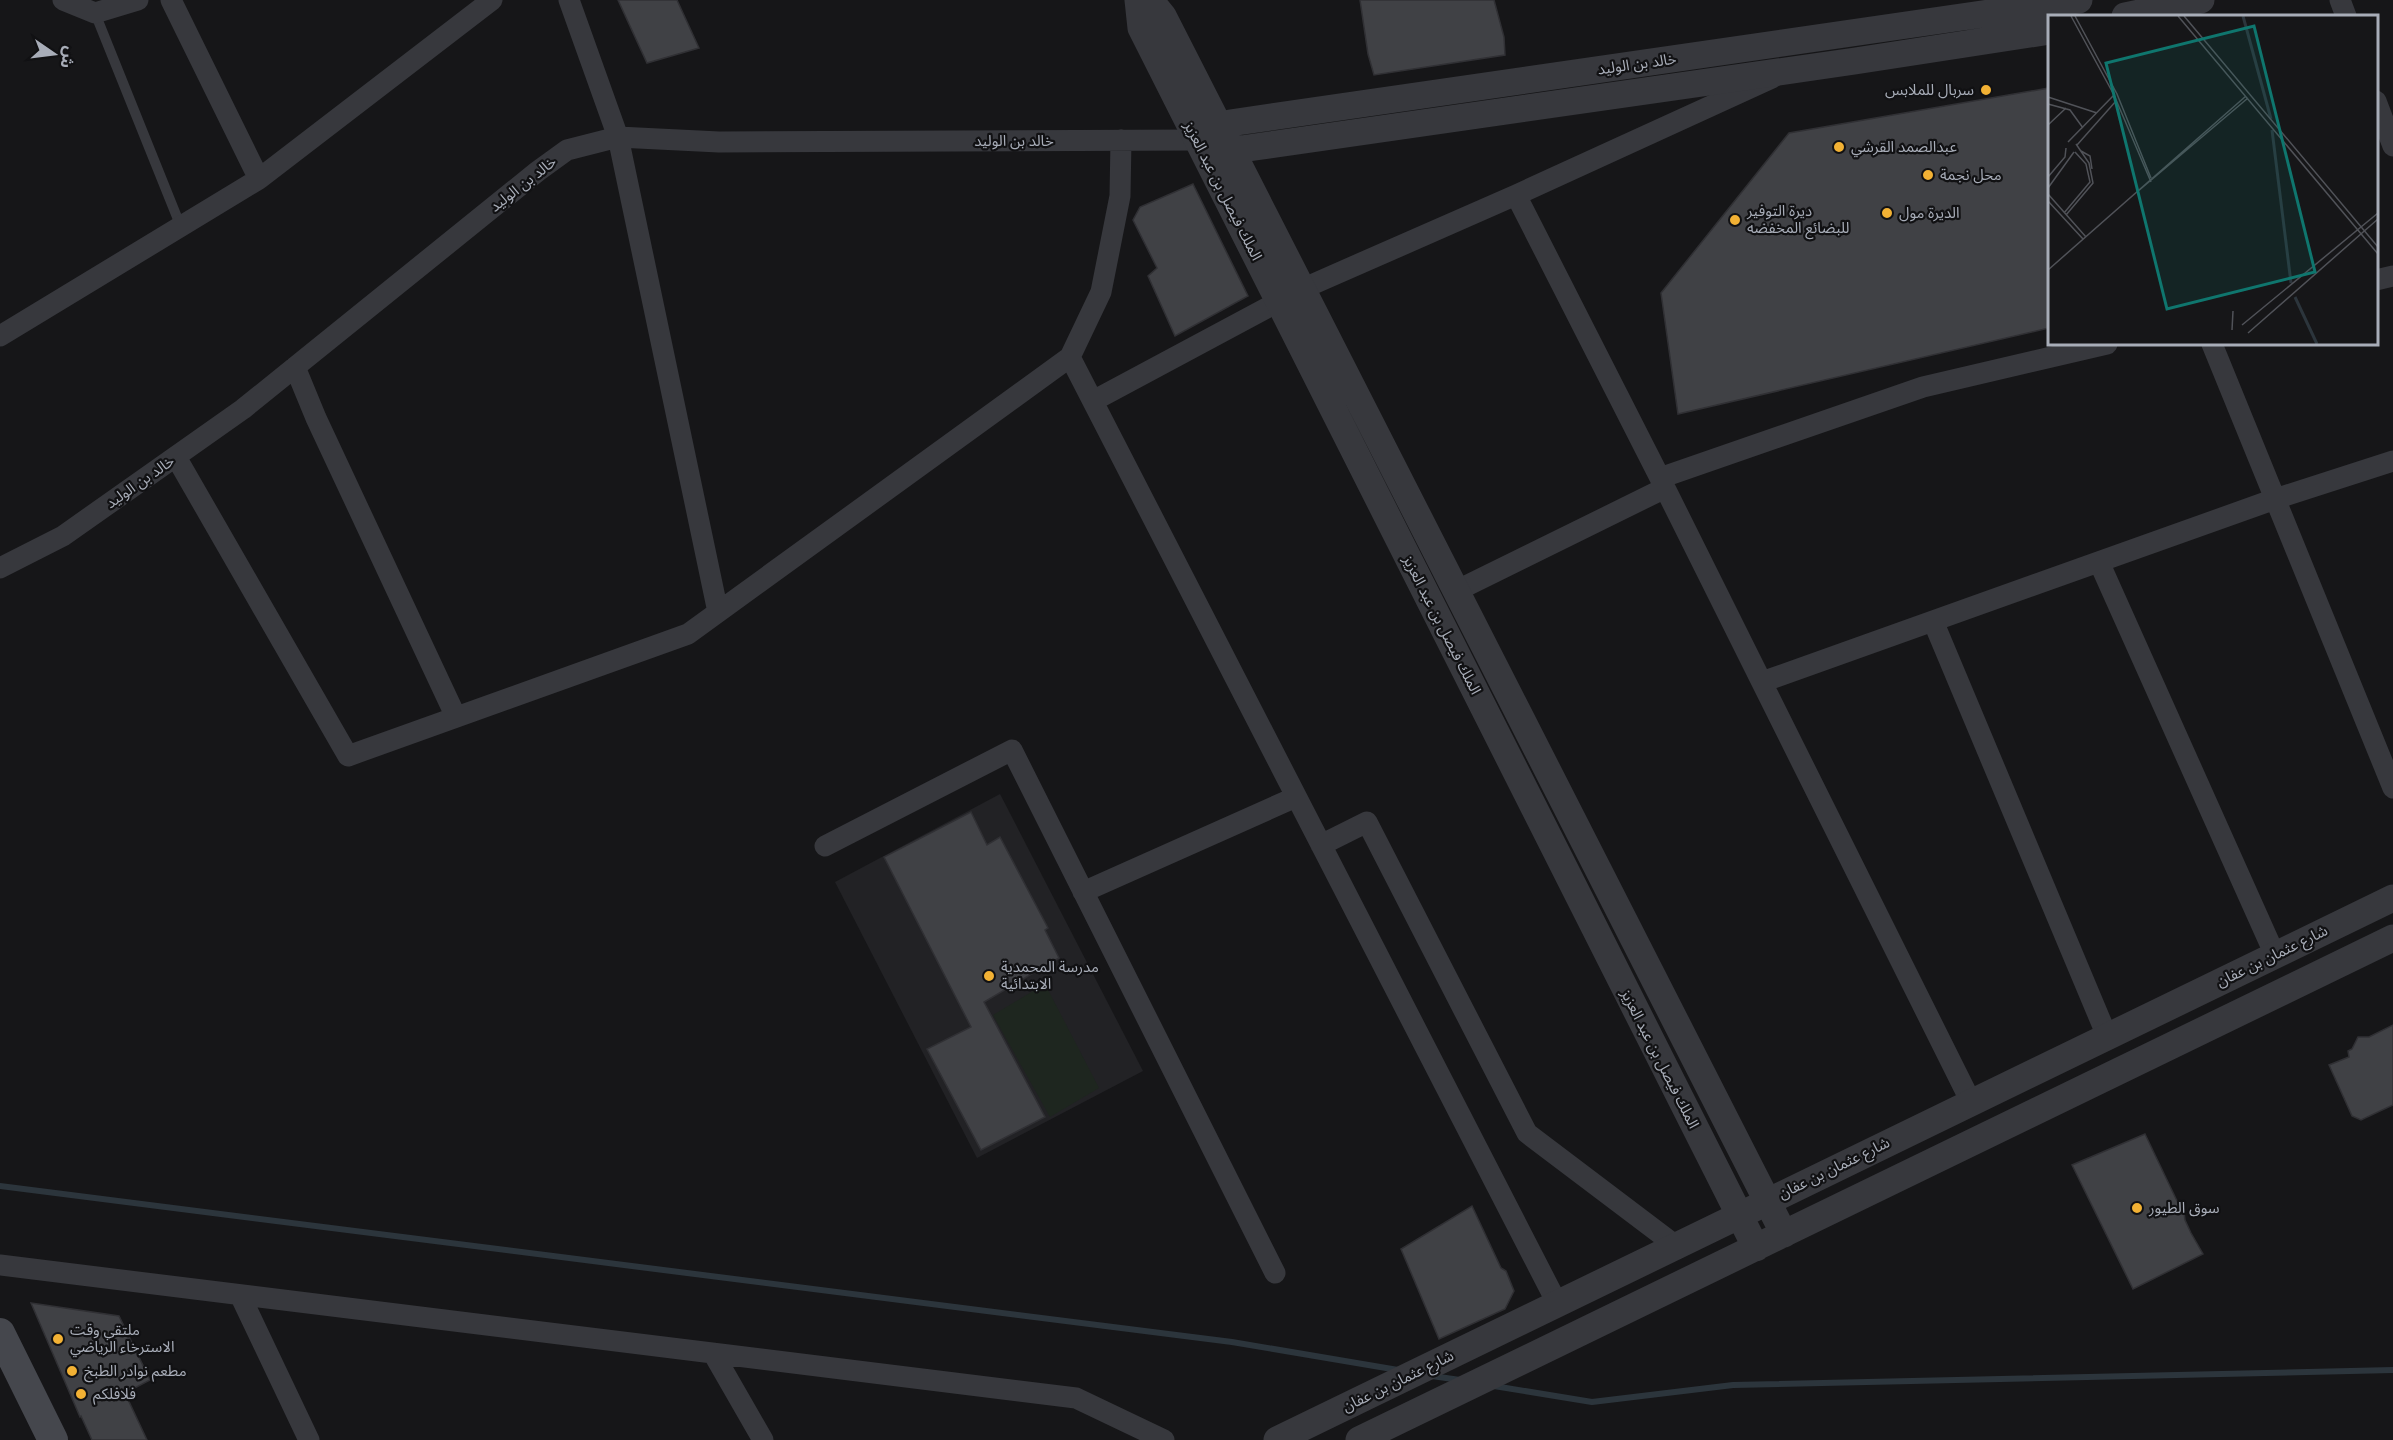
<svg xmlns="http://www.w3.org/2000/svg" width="2393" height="1440" font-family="Roboto,'Noto Sans Arabic',sans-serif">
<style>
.built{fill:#222225}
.green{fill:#1e261f}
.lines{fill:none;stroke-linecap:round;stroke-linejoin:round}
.stream{stroke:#2c353c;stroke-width:6}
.building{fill:#404145;stroke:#303034;stroke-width:1.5}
.service{stroke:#37383d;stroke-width:10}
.minor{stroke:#37383d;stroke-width:21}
.tertiary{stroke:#37383d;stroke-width:27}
.secondary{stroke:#45474d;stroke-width:30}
.poi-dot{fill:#f2b134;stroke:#111113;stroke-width:2}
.labels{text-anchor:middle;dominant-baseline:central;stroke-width:4.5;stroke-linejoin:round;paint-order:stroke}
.street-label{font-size:15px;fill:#a8adb8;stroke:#111113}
.poi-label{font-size:15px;fill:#a8adb8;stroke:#111113;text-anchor:start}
.inset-river{fill:none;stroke:#2c353c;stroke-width:3}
.inset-road{fill:none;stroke:#505258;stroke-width:1.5}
.view{fill:#0f766e;fill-opacity:0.15;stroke:#0f766e;stroke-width:3}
.inset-edge{fill:none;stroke:#a8adb8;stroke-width:3}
</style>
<rect width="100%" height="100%" fill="#161618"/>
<path class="built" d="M 1000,794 L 1143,1071 L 977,1158 L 835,882 Z"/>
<path class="green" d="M 1045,984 L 1099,1088 L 1050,1117 L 993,1015 Z"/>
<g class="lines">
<path class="stream" d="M 0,1186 L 1232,1342 L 1398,1370
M 1432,1376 L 1460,1380
M 1494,1386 L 1592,1402 L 1733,1385 L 2393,1370"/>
</g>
<path class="building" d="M 618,0 L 677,0 L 699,48 L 647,63 Z
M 1360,0 L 1494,0 L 1504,37 L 1505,55 L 1374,75 L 1368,54 Z
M 2049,88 L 2049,328 L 1678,414 L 1661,293 L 1789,133 Z
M 1193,184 L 1248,296 L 1175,336 L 1148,276 L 1157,268 L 1133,220 L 1140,207 Z
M 971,812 L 987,845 L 1000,837 L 1048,928 L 1045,930 L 1059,958 L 984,1002 L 1045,1117 L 981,1150 L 927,1049 L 971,1027 L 884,857 Z
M 2393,1025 L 2393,1105 L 2361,1120 L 2352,1116 L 2329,1065 L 2349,1057 L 2348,1051 L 2352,1049 L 2358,1037 L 2369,1037 Z
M 2145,1134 L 2178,1203 L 2184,1212 L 2185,1220 L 2191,1233 L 2203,1254 L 2133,1289 L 2072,1165 Z
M 1472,1206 L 1501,1268 L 1506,1271 L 1514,1291 L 1505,1309 L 1439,1339 L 1401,1249 Z
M 31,1303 L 119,1316 L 150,1380 L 125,1393 L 147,1440 L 92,1440 L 81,1416 L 80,1417 Z"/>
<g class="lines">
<path class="service" d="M 95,13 L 181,227"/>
<path class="minor" d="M 63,0 L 95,13 L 138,0
M 171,0 L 259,179
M 569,0 L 618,137 L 718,612
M 2340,0 L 2346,16
M 2376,101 L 2393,146
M 1121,140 L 1120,196 L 1101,292 L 1070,357 L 1557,1303
M 1516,195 L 1660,478 L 1971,1102
M 2376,280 L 2393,276
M 0,336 L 259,179 L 492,0
M 2212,344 L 2393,788
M 295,367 L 316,418 L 456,717
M 1093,401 L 1302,289 L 1516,195 L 1772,78
M 176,457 L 348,756 L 688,634 L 1070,357
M 1660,478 L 1923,387 L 2107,344
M 2099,562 L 2275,955
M 0,568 L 63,536 L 243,409 L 538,171 L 567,150 L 618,137 L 719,142 L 1197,140
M 1456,591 L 1665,488
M 1933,621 L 2107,1036
M 1762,682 L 2275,499 L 2393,461
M 1321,845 L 1367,822 L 1527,1133 L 1675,1245
M 825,846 L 1012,750 L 1275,1273
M 1083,892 L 1296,797
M 0,1265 L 1076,1398 L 1164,1440
M 240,1295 L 309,1440
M 713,1353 L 763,1440"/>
<path class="tertiary" d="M 1138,0 L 1141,28 L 1756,1248
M 1150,0 L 1163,16 L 1784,1234
M 2125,16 L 2201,0
M 1205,136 L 1230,123 L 2079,0
M 1216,144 L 1241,149 L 1855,61 L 2050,31
M 1277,1440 L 2393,898
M 1359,1440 L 2393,938"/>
<path class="secondary" d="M 0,1333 L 53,1440"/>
</g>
<g class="poi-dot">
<circle cx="1986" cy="90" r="6"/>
<circle cx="1839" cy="147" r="6"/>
<circle cx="1928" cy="175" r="6"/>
<circle cx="1887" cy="213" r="6"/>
<circle cx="1735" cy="220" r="6"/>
<circle cx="989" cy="976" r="6"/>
<circle cx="2137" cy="1208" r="6"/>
<circle cx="58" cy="1339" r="6"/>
<circle cx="72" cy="1371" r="6"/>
<circle cx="81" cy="1394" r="6"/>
</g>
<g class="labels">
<g class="street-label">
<text transform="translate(1637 64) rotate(-8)">خالد بن الوليد</text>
<text x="1014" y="141">خالد بن الوليد</text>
<text transform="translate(523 184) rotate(-38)">خالد بن الوليد</text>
<text transform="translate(1223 191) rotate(63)">الملك فيصل بن عبد العزيز</text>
<text transform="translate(140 482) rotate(-35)">خالد بن الوليد</text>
<text transform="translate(1442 625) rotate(63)">الملك فيصل بن عبد العزيز</text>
<text transform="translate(2272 956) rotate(-26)">شارع عثمان بن عفان</text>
<text transform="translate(1660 1059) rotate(63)">الملك فيصل بن عبد العزيز</text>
<text transform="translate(1834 1168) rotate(-26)">شارع عثمان بن عفان</text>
<text transform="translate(1398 1381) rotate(-26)">شارع عثمان بن عفان</text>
</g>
<g class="poi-label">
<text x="1974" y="90" text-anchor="end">سربال للملابس</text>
<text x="1851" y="147">عبدالصمد القرشي</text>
<text x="1940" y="175">محل نجمة</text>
<text x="1747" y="211">ديرة التوفير<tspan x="1747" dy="17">للبضائع المخفضه</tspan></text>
<text x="1899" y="213">الديرة مول</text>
<text x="1001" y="967">مدرسة المحمدية<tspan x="1001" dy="17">الابتدائية</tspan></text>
<text x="2149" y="1208">سوق الطيور</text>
<text x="70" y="1330">ملتقي وقت<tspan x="70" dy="17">الاسترخاء الرياضي</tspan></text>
<text x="84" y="1371">مطعم نوادر الطبخ</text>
<text x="93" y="1394">فلافلكم</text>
</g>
</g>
<g transform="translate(2048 15)">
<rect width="330" height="330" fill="#161618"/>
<path class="inset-river" d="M 195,1 L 223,104M 224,115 L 243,268M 247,282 L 269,329"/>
<path class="inset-road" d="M 23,1 L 66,80 L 103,167M 27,1 L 69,79 L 103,163M 130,1 L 330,239M 136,1 L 330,232M 0,82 L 49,98M 0,89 L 22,95 L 35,113M 0,110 L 18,93M 20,127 L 66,80M 29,130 L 68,86M 33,136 L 42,141 L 44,154M 0,162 L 17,142 L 18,133M 0,173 L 26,137M 89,177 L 200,83M 0,179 L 38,222M 0,186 L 35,224M 16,198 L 42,167 L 38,149 L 27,137M 18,200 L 45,168 L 41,148 L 28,129M 0,255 L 198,81M 194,310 L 330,198M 184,315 L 185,296M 200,318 L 330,204"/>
<path class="view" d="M 206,11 L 267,257 L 119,294 L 58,48 Z"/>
<rect width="330" height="330" class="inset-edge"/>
</g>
<g transform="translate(54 54) rotate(104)" stroke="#111113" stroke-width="4.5" paint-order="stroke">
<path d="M0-4.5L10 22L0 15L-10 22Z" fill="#a8adb8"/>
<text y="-9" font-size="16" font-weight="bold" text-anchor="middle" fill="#a8adb8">ش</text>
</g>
</svg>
